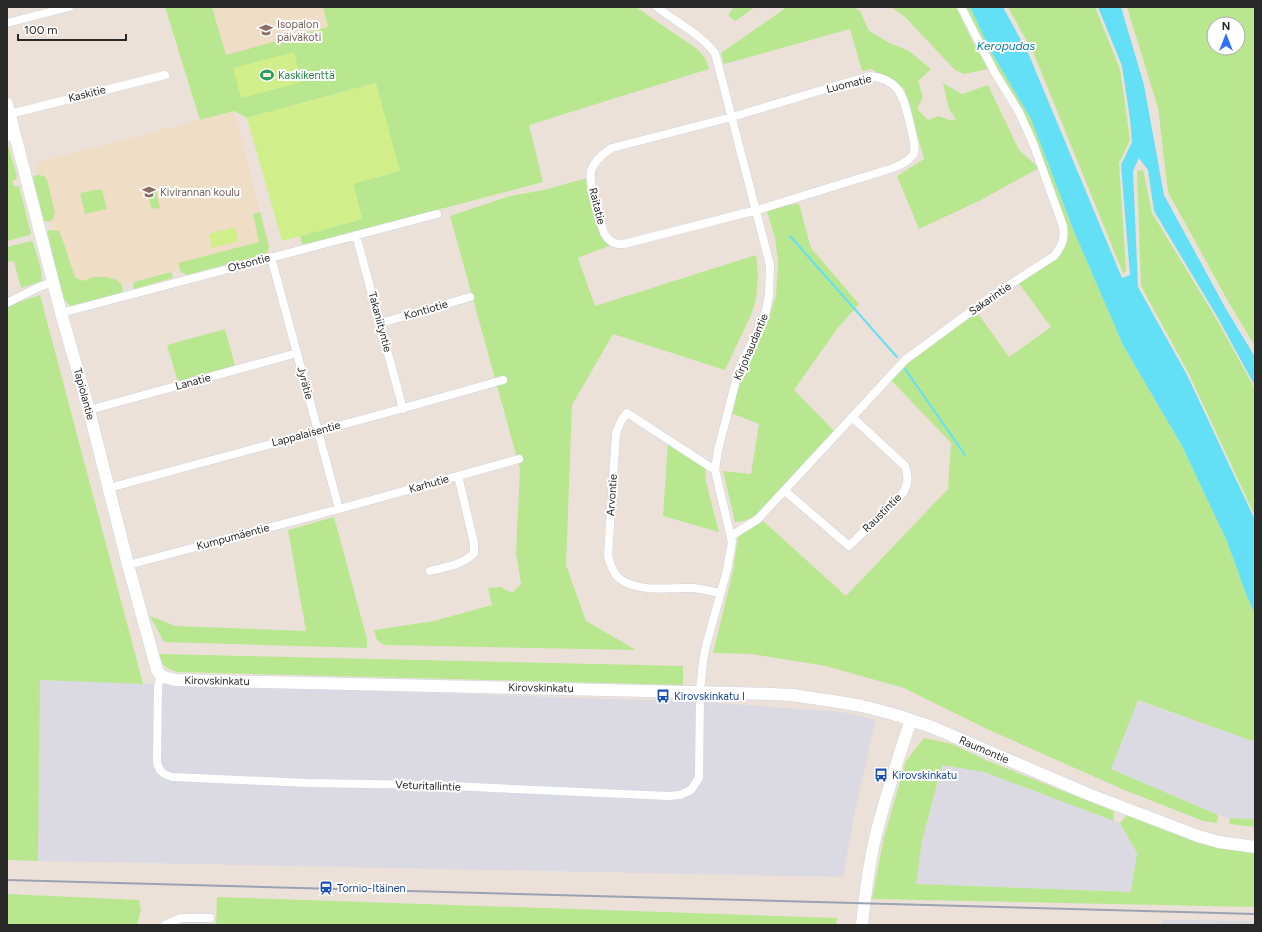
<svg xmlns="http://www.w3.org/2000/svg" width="1262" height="932" font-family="Figtree,sans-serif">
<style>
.industrial{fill:#dbdae3}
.education{fill:#efddc6}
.green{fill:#b8e790;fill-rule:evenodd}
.pitch{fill:#d0ef8b}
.water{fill:#63e0f6}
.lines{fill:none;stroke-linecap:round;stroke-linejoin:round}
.stream{stroke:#63e0f6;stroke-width:2}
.street-casing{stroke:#ced4e3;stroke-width:9}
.secondary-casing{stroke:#ced4e3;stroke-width:13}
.street{stroke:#fff;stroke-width:8}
.secondary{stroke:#fff;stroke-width:12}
.rail{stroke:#9ba2b4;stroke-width:2}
.labels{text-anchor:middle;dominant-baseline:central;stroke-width:4;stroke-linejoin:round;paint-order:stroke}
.education-label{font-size:11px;fill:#785e54;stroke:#fff;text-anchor:start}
.leisure-label{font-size:11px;fill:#27864d;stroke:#fff;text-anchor:start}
.street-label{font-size:11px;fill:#282828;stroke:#fff}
.transit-label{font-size:11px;fill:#164399;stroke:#fff;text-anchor:start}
.water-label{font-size:12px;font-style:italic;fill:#057ca0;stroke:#fff}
</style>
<rect width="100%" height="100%" fill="#ece1d8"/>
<path class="industrial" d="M 39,680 L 705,702 L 842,712 L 876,720 L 855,811 L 843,877 L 38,861 Z
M 1137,700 L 1255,742 L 1255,819 L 1230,818 L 1218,815 L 1111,769 Z
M 942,765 L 984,772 L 1120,823 L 1137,853 L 1132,892 L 915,884 L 922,841 Z
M 1164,920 L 1255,921 L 1255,925 L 1160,925 Z"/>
<path class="education" d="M 212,7 L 323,7 L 328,27 L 226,55 Z
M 234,111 L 269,246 L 70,298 L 35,163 Z"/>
<path class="green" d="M 165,7 L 212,7 L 226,55 L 328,27 L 323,7 L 636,7 L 697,49 L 705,58 L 709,69 L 529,125 L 543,182 L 304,245 L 302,244 L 300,236 L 362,219 L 353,184 L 376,83 L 247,118 L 234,111 L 200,120 Z
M 734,7 L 755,7 L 735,21 L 728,15 Z
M 787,7 L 852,7 L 860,11 L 869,31 L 890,43 L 909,51 L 931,69 L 918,81 L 923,97 L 917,109 L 928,120 L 939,116 L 952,121 L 956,119 L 949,109 L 943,83 L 962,94 L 988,85 L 1019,150 L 1039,168 L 981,200 L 919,229 L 897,176 L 924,159 L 904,88 L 871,69 L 862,71 L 850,29 L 724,64 L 721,53 Z
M 891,7 L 956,7 L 973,42 L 988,69 L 964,74 L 955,70 L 905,17 Z
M 964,7 L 970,7 L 990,50 L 1031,119 L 1073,229 L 1123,345 L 1182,446 L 1226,539 L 1248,599 L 1255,614 L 1255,742 L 1138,700 L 1111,769 L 1218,815 L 1217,823 L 1203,821 L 1122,789 L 987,729 L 904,688 L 826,666 L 751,654 L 713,653 L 733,571 L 738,536 L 737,533 L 762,520 L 846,596 L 948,489 L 951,443 L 890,379 L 911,356 L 976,311 L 1009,357 L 1051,327 L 1017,281 L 1056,257 L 1063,217 L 997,72 Z
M 1008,7 L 1095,7 L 1120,69 L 1130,140 L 1119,163 L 1126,271 L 1123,273 L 1034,54 Z
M 1127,7 L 1255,7 L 1255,346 L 1229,303 L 1168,192 L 1158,108 ZM 1214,24 L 1238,24 L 1238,48 L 1214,48 Z
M 7,145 L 8,145 L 17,176 L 16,179 L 12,181 L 14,186 L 19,186 L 31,233 L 30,235 L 7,241 Z
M 1143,170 L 1152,213 L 1217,320 L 1255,389 L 1255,516 L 1189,374 L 1141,286 L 1137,171 Z
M 38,175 L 44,176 L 47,179 L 55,213 L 53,218 L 50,222 L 44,221 L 33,179 L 34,176 Z
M 587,178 L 611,245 L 578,258 L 595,306 L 756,255 L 758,274 L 756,299 L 751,315 L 725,370 L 613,334 L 572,405 L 566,565 L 586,621 L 636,650 L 384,645 L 377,640 L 374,630 L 434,621 L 492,605 L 488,588 L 501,587 L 512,593 L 521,584 L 516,553 L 520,469 L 450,216 L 510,196 L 544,190 Z
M 95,190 L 102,190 L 107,209 L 85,214 L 80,193 Z
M 156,191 L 160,208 L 151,209 L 148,192 Z
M 799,204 L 811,248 L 859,304 L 837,329 L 794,390 L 834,431 L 777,494 L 753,517 L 744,521 L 735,522 L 723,471 L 751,474 L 759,424 L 731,413 L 743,371 L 769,318 L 776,295 L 778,263 L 775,238 L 767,211 L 787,205 Z
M 260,212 L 269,246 L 268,252 L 258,256 L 187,275 L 181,272 L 178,263 L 259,242 L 253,214 Z
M 49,230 L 59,231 L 63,241 L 75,277 L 82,281 C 86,280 90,278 94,277 C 103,276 127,278 122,292 L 71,307 L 63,298 L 48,235 L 47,232 Z
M 31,241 L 33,242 L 41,269 L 42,281 L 21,288 L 14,261 L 7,262 L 7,247 Z
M 171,272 L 173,276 L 172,278 L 134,289 L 133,286 L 134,282 Z
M 40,295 L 143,684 L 40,680 L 38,861 L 7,860 L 7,306 Z
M 225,329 L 235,366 L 178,382 L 167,345 Z
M 668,441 L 705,466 L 706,482 L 719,532 L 663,516 Z
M 334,517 L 367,639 L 367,648 L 164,642 L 150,616 L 175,626 L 306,631 L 288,530 Z
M 159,654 L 683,666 L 683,685 L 178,672 C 165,668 163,667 159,654 Z
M 924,738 L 952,744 L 988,761 L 1113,811 L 1114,821 L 984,772 L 942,765 L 922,841 L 916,884 L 1131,892 L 1137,853 L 1120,823 L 1127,815 L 1198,843 L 1255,853 L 1255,907 L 872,899 L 884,837 L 906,761 Z
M 1230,818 L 1255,819 L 1255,827 L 1229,824 Z
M 7,894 L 139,900 L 141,910 L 137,925 L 7,925 Z
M 217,897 L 837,918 L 836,925 L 216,925 Z"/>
<path class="pitch" d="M 294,52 L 302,82 L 241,98 L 233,68 Z
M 376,83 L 400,171 L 353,184 L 362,219 L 282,241 L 247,118 Z
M 235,227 L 239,241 L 212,248 L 209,234 Z"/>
<path class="water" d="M 970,7 L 1003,7 L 1029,55 L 1122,278 L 1130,275 L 1121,165 L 1132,142 L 1130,119 L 1122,66 L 1098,7 L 1121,7 L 1144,85 L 1164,195 L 1226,309 L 1255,357 L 1255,386 L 1218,318 L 1154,211 L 1148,170 L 1139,158 L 1133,171 L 1138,287 L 1187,375 L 1255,520 L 1255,614 L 1248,599 L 1226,539 L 1182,446 L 1123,345 L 1073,229 L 1031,119 L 990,50 Z"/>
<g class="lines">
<path class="stream" d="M 790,236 L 897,357
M 905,369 L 965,455"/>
<g class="street-casing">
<path id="street" d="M 7,23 L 69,7
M 869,76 C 902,79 904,100 911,128 C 912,136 917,147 913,155 C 908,162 900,165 893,168 L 757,210 L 624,244 C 614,245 610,242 604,233 C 600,219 588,185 591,171 C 594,161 604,153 612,148 L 732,117 Z
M 10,114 L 165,75
M 7,137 L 15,135
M 356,235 L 403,409
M 271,257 L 339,509
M 7,303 L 39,287 L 53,282
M 61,313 L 437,214
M 381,323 L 470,297
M 89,410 L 297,353
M 715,470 L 627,413 L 621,421 L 616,433 L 608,556 C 611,566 614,576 623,581 C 644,593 671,587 693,588 C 702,589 711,591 720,593
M 109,488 C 240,452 372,418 503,380
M 785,491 L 849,546 L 903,493 C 908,483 909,477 905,466 L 852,417
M 731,536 L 758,519 L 905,360 L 992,296 L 1054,256 C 1062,246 1065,239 1063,226 L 1033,143 L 1019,112 L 995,73 L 961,7
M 128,565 L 339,509 L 519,459
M 430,571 C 445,567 463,565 474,553 L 474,543 L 458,476
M 161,676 L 158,686 L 157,762 C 159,772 163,774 172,777 L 308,783 L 429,785 L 668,796 L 680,795 L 691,790 L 699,778 L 700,691 L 703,661 L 706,646 L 727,570 L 732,542 L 715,470 L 718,450 L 739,369 L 765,316 L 769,295 L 770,265 L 715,53 C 699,33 677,23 657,7
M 165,925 L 181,918 L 210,918"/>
</g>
<g class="secondary-casing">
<path id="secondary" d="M 7,104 L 61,313 L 89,410 L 128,565 L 157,670 L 161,676 L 175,680 L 772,694 L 792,695 L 839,702 L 862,706 L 893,714 L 932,727 L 1088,794 L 1198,836 L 1219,842 L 1255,847
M 862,925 C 865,895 869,864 876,834 C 886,796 898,758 911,720"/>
</g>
<use href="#street" class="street"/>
<use href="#secondary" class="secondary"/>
<path class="rail" d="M 7,880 L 1255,914"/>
</g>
<defs>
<g id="school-bare" transform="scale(1.08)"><path d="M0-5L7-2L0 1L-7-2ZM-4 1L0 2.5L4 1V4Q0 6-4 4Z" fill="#8d6e63" stroke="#fff" stroke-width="2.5" paint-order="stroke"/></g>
<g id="stadium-bare" transform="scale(1.08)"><path d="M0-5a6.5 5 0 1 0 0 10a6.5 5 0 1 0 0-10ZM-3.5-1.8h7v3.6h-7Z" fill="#2e9e5b" stroke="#fff" stroke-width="2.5" paint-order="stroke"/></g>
<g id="bus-bare" transform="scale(1.08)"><path d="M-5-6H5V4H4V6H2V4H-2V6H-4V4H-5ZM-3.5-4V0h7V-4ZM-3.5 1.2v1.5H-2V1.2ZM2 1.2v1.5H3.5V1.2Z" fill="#1a4fb4" stroke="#fff" stroke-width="2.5" paint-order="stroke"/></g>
<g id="station-bare" transform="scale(1.08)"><path d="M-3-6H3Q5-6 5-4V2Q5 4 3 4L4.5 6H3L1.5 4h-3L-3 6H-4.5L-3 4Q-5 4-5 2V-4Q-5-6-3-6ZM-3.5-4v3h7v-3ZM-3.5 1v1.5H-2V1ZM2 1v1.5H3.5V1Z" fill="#1a4fb4" stroke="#fff" stroke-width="2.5" paint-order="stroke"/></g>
</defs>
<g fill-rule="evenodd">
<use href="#school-bare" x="266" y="30"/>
<use href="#stadium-bare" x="267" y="75"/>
<use href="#school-bare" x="149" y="192"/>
<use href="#bus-bare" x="663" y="696"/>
<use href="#bus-bare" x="881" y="775"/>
<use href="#station-bare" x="326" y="888"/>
</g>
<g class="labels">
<g class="education-label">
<text x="277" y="24">Isopalon<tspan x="277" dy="13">päiväkoti</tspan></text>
<text x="160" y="192">Kivirannan koulu</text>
</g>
<g class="leisure-label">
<text x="278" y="75">Kaskikenttä</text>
</g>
<g class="street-label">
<text transform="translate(849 84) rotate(-14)">Luomatie</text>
<text transform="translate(87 94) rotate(-14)">Kaskitie</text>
<text transform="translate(597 206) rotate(76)">Raitatie</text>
<text transform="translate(249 263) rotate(-15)">Otsontie</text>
<text transform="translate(990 299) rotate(-35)">Sakarintie</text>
<text transform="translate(426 310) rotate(-16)">Kontiotie</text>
<text transform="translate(380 322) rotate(75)">Takaniityntie</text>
<text transform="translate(751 347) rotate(-67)">Kirjohaudantie</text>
<text transform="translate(193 382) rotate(-15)">Lanatie</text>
<text transform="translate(305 383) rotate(75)">Jyrätie</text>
<text transform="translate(84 394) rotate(75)">Tapiolantie</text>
<text transform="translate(306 434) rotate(-15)">Lappalaisentie</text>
<text transform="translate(429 484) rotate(-16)">Karhutie</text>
<text transform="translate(612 495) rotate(-86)">Arvontie</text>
<text transform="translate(882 513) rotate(-45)">Raustintie</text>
<text transform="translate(233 537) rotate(-15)">Kumpumäentie</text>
<text transform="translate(217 681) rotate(1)">Kirovskinkatu</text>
<text transform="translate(541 688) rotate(1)">Kirovskinkatu</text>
<text transform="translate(984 750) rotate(23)">Raumontie</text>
<text transform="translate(428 786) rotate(2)">Veturitallintie</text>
</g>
<g class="transit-label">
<text x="674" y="696">Kirovskinkatu I</text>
<text x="892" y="775">Kirovskinkatu</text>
<text x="337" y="888">Tornio-Itäinen</text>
</g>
<g class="water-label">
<text x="1006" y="46">Keropudas</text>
</g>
</g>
<rect width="1262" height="932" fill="none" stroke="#282828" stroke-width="16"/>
<g transform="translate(1226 36)"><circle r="19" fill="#ffffff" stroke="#a9a9a9"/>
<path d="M0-3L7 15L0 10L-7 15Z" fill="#3270ff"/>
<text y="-6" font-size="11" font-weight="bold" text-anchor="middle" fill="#282828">N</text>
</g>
<path d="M18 34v6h108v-6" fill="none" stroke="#282828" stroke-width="2"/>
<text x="24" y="34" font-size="12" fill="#282828" stroke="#ffffff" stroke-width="3" paint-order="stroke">100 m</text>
</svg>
